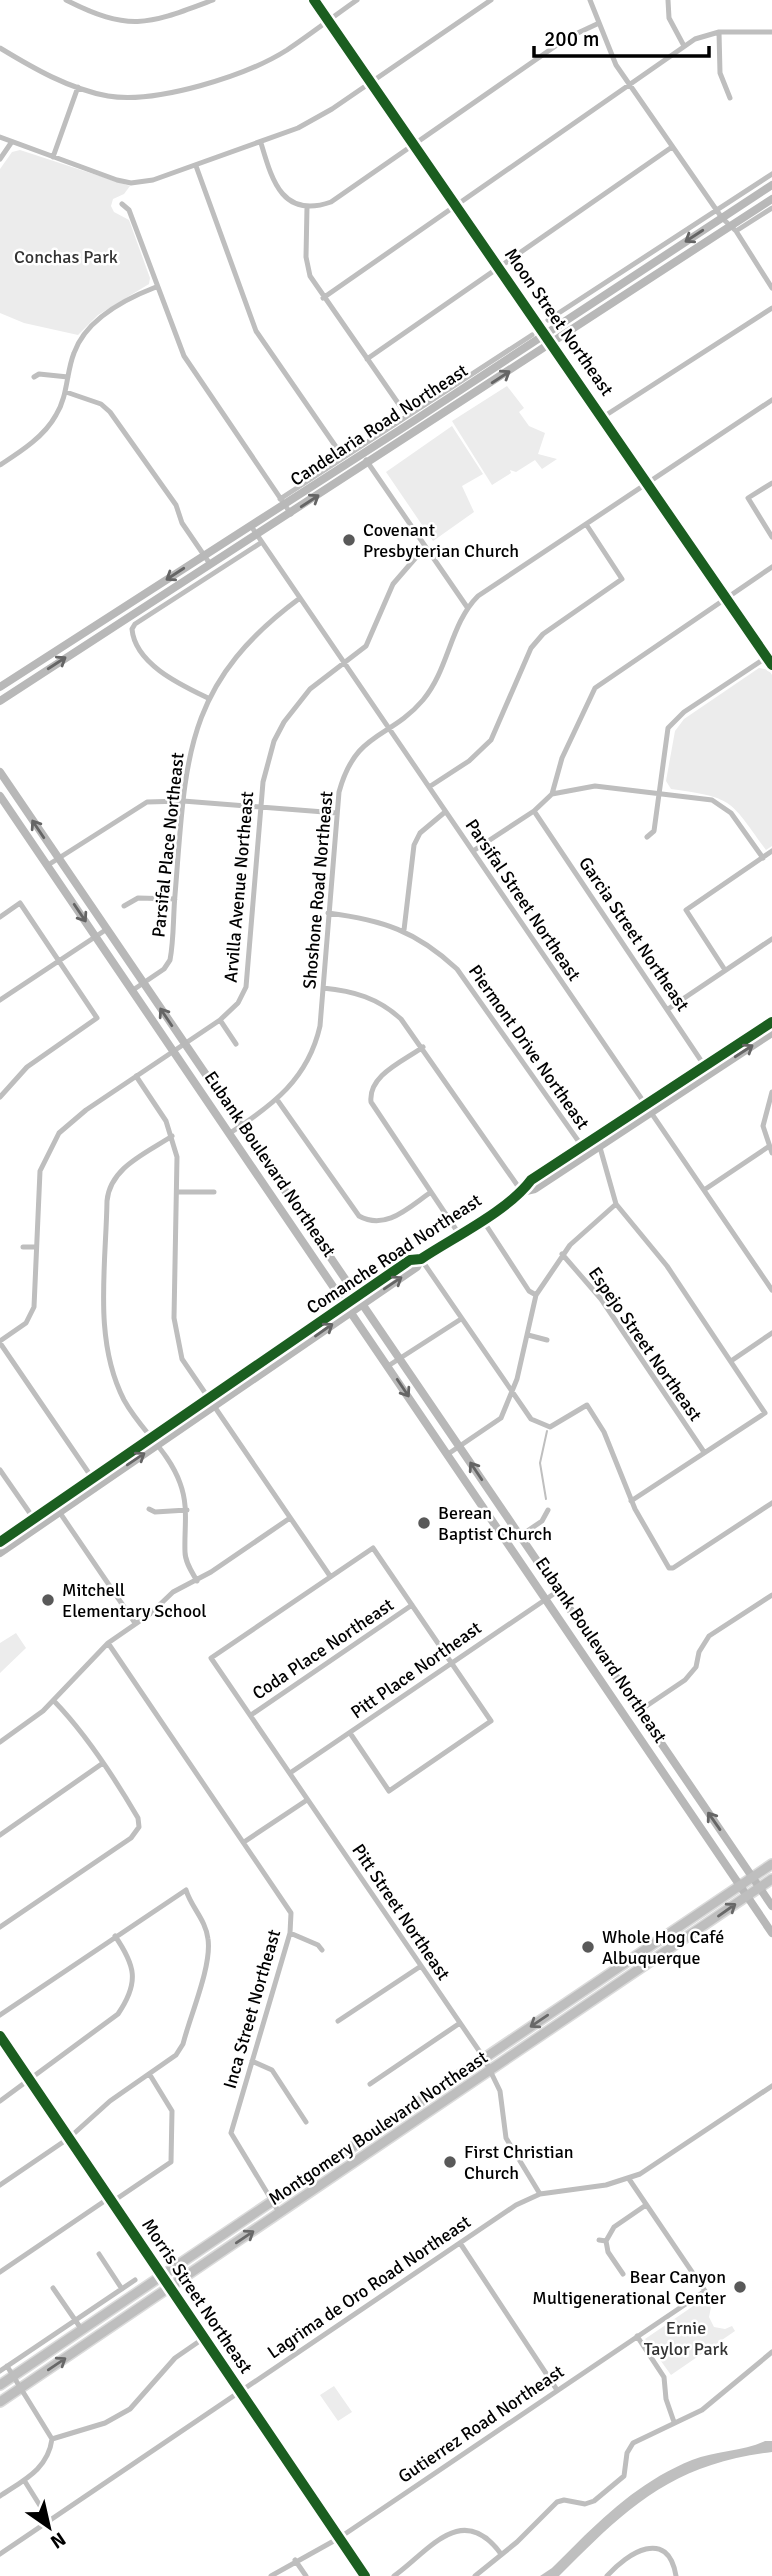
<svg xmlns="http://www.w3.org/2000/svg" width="772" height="2576" font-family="Signika,sans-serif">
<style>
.green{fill:#ececec}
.water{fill:#bfbfbf}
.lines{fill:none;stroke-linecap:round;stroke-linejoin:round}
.stream{stroke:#bfbfbf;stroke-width:2}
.primary-casing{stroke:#dbdbdb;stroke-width:12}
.street{stroke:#bebebe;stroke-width:5}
.secondary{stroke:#b8b8b8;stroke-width:8}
.primary{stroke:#bebebe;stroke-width:9}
.cycleway-casing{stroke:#fff;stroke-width:15}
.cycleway{stroke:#1b5e20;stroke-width:10}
.oneway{stroke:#656565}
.oneway2{stroke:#686868}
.poi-dot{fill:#595959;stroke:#fff;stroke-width:2.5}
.labels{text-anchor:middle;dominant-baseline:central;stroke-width:5;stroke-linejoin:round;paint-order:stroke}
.park-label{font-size:18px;fill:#333;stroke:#fff}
.street-label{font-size:18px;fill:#000;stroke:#fff}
.poi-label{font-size:18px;fill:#000;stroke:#fff;text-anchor:start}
</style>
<rect width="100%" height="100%" fill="#fff"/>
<path class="green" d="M 20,150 L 130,186 L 124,194 L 113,199 L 111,206 L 114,212 L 129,220 L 150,278 L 149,284 L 98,315 L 78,335 L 24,323 L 0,313 L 0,169 L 12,152 Z
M 507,386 L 524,408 L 519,412 L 529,426 L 545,433 L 538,454 L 557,459 L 542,469 L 535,460 L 516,472 L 510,470 L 511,473 L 492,485 L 452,421 Z
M 452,426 L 483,474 L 462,486 L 474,512 L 433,541 L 386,472 Z
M 759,668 L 769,670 L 772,675 L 772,846 L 766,850 C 729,799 734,798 671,789 L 666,781 L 675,731 L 684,719 Z
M 16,1633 L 26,1648 L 0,1673 L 0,1643 Z
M 705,2298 L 711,2307 L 709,2317 L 714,2327 L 725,2329 L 732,2326 L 735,2331 L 671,2375 L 645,2339 Z
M 334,2386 L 352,2412 L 338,2421 L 320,2395 Z"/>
<path class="water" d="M 765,2441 L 772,2441 L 772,2452 C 671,2464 627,2508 559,2576 L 540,2576 L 552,2568 C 595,2525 635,2483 692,2460 C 715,2451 744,2451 765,2441 Z"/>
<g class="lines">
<path class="stream" d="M 546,1499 L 540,1463 L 547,1431"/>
<g class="primary-casing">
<path id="primary" d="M 0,2385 L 772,1864
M 0,2402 L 772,1879"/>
</g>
<path class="street" d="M 66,0 C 131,33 149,24 213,0
M 590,0 L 616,65 L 722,218 L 736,231 L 772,288
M 668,0 L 669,18 L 684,46
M 719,32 L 720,73 L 730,98
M 0,48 C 33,68 69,89 108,96 C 156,104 246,76 287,50 C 311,34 334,16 357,0
M 0,137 L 117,180 L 131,183 L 153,180 L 298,128 L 332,109 L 491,0
M 261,143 C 272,180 282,219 331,202 L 567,38 L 597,24
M 53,157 L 78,87
M 0,159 L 11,143
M 196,166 L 256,331 L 343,457
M 122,204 L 129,210 L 184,356 L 291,514
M 307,207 L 306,257 L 310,276 L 407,416
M 736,231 L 772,208
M 323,298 L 695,39 L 719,32 L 772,32
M 548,320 L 772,174
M 367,359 L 672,147
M 34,377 L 39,374 L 68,377
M 66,392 L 101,404 L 110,412 L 176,505 L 182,523 L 210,564
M 603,417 L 772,308
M 366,460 L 467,607
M 0,465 C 20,452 44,437 56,415 C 68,396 66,373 74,353 C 86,319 125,299 156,287
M 772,483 L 748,498 L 772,537
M 280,499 L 532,335
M 251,526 L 772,1290
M 208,698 C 181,685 135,664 132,629 L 135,624 L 262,542
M 429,787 L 469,761 L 491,740 L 531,648 L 543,634 L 622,579 L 586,524
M 552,794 L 595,786 L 712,800 L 731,813 L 763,858
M 534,811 L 710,1074
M 647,837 L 654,831 L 668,728 L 684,712 L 767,657
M 473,851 L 534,811 L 552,794 L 562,758 L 595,688 L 772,567
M 48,865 L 147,802 L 183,801 L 337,813
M 124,906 L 138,898 L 175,899
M 328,913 C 383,920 416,931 457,969 L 584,1149
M 0,917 L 20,903 L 97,1018 L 27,1067 L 0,1097
M 404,930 L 414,845 L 420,833 L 445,812
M 725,970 L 686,910 L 772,851
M 323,988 C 354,991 378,998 401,1019 L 522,1192
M 133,990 L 164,969 L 170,960 C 174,939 173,917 175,895 C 186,761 182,685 300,598
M 0,1000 L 107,929
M 668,1009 L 772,939
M 220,1020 L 236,1044
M 423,1047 C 404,1061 368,1075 371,1102 L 459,1234
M 136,1076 L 166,1121 L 177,1157 L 174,1318 L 182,1359 L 330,1576
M 772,1092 L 763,1126 L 772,1153
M 278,1101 L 359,1216 C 386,1231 409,1207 431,1192
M 230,1133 C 273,1105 308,1079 320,1026 L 339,792 C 356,730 389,740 423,700 C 449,669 450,624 478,596 L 772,400
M 172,1136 C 147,1153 110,1167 107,1201 C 106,1266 93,1340 124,1400 C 141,1431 168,1450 180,1483 C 189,1507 184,1527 185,1552 C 185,1562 192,1572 197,1581
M 599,1144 L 616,1204 L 667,1266 L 765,1413 L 631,1501
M 704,1190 L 768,1147
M 178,1192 L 214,1192
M 482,1219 L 529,1291 L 536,1295
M 23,1247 L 35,1247
M 562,1254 L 601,1299 L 704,1452
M 421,1259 L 531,1419 L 550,1427 L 587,1405 L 604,1432 L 635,1509 L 669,1568 L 673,1568 L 772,1503
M 528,1335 L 547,1340
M 0,1341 L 26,1323 L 34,1307 L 40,1171 L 59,1133 L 86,1110 L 220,1020 L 238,1003 L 246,987 L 263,782 L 274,741 L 284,722 L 310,689 L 366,646 L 393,584 L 425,547
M 0,1343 L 97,1485
M 731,1361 L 772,1333
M 388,1366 L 461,1319
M 448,1454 L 501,1418 L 517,1379 L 536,1295 L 570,1245 L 616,1204
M 0,1470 L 34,1519
M 149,1509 L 155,1512 L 187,1510
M 58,1510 L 135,1623
M 520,1536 L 542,1521 L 548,1510
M 108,1643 L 291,1913 L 290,1933 L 231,2133 L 280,2214
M 639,1711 L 685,1680 L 696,1667 L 699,1652 L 709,1636 L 772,1595
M 251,1715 L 412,1605
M 350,1733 L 389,1791 L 491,1721 L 373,1548 L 211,1658 L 484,2058 L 500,2091 L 506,2138 L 540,2194
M 0,1742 L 43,1711 L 108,1643 L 150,1614 L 173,1592 L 211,1572 L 290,1518
M 290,1773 L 558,1591
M 0,1835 L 103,1763
M 244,1842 L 307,1800
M 0,1927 L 131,1838 L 139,1827 L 138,1818 C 114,1777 87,1735 54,1701
M 290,1933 L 318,1945 L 322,1950
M 0,2015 L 186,1890 C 191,1907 206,1920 208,1939 C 212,1966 190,2016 183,2044 L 176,2055 L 110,2101 L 69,2138 L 0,2185
M 338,2021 L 421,1966
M 252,2061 L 272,2070 L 306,2122
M 370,2084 L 460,2023
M 0,2101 L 118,2014 C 140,1982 135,1965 115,1936
M 112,2202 L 171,2162 L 172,2111 L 150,2075
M 599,2240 L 606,2241 L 608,2252 L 623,2274
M 606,2241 L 614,2227 L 646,2205
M 460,2243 L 557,2390
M 99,2254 L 122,2289
M 0,2272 L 109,2198
M 53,2288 L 82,2330
M 637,2336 L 664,2377 L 666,2399 L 674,2422
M 0,2371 L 135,2280
M 52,2439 L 105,2423 L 130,2409 L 175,2358 L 204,2338
M 24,2480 L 49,2520
M 0,2496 C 24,2480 48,2469 52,2439 L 7,2366
M 0,2554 L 516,2205 L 540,2194 L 606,2185 L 640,2174 L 772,2086
M 295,2560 L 306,2576
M 271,2576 L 339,2538 L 705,2291 L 629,2179
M 394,2576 C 428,2552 462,2500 501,2554
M 475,2576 L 517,2542 L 557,2502 L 564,2500 L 585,2504 L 594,2501 L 624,2476 L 627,2453 L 633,2443 L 702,2410 L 772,2352
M 607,2576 C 627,2553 668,2527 676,2576"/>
<path class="secondary" d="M 314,0 L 772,665
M 0,687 L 412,422 L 772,185
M 0,701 L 772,199
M 0,772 L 772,1906
M 0,796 L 772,1933
M 522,1192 L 535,1189 L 772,1033
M 0,1542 L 410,1260 L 421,1259 C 454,1237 508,1211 531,1180 L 772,1022
M 0,1553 L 417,1267 L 421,1259
M 0,2036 L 365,2576"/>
<use href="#primary" class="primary"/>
<g class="cycleway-casing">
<path id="cycleway" d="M 314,0 L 772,665
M 0,1542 L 410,1260 L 421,1259 C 454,1237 508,1211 531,1180 L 772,1022
M 0,2036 L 365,2576"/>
</g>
<use href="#cycleway" class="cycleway"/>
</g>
<defs><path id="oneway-shaft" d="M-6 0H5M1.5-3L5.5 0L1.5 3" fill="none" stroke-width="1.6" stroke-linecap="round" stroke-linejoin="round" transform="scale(1.75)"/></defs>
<g class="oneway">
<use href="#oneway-shaft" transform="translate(694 236) rotate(147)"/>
<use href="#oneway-shaft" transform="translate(501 377) rotate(-33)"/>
<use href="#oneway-shaft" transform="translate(310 501) rotate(-33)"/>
<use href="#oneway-shaft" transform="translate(175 574) rotate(147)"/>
<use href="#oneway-shaft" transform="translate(57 663) rotate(-33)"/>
<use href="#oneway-shaft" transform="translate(38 829) rotate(-124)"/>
<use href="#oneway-shaft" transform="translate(80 913) rotate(56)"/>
<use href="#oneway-shaft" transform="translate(166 1017) rotate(-124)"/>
<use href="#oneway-shaft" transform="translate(744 1051) rotate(-33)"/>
<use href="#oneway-shaft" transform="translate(393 1283) rotate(-34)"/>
<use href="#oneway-shaft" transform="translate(324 1330) rotate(-35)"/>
<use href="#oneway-shaft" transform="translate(403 1388) rotate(56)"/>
<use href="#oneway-shaft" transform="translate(136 1459) rotate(-34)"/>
<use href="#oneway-shaft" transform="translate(476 1471) rotate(-124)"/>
<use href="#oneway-shaft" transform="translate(714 1821) rotate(-125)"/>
</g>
<g class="oneway2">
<use href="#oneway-shaft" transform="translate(727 1910) rotate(-35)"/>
<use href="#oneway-shaft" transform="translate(539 2021) rotate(146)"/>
<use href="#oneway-shaft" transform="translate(245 2237) rotate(-34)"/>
<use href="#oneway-shaft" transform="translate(57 2364) rotate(-34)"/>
</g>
<g class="poi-dot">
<circle cx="349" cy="540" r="7"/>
<circle cx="424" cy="1523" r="7"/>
<circle cx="48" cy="1600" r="7"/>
<circle cx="588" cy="1947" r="7"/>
<circle cx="450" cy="2162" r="7"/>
<circle cx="740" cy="2287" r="7"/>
</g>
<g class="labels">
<g class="park-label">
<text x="66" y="257">Conchas Park</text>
<text x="686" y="2328">Ernie<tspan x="686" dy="21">Taylor Park</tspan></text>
</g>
<g class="street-label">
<text transform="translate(559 322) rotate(55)">Moon Street Northeast</text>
<text transform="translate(379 425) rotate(-33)">Candelaria Road Northeast</text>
<text transform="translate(168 845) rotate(-84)">Parsifal Place Northeast</text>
<text transform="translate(239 887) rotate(-85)">Arvilla Avenue Northeast</text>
<text transform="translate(318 890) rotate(-85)">Shoshone Road Northeast</text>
<text transform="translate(523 900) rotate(56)">Parsifal Street Northeast</text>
<text transform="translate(634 934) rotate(56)">Garcia Street Northeast</text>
<text transform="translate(529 1047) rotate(55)">Piermont Drive Northeast</text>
<text transform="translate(270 1164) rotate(56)">Eubank Boulevard Northeast</text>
<text transform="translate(394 1254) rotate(-33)">Comanche Road Northeast</text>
<text transform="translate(645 1344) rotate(55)">Espejo Street Northeast</text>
<text transform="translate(323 1649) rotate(-34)">Coda Place Northeast</text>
<text transform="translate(601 1650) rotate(56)">Eubank Boulevard Northeast</text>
<text transform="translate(416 1670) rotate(-35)">Pitt Place Northeast</text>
<text transform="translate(401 1912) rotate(56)">Pitt Street Northeast</text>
<text transform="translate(252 2009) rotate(-74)">Inca Street Northeast</text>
<text transform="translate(378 2128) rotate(-34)">Montgomery Boulevard Northeast</text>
<text transform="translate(369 2287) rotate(-34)">Lagrima de Oro Road Northeast</text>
<text transform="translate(197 2296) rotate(56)">Morris Street Northeast</text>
<text transform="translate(481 2424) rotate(-34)">Gutierrez Road Northeast</text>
</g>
<g class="poi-label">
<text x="363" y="530">Covenant<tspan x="363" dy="21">Presbyterian Church</tspan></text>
<text x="438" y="1513">Berean<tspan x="438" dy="21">Baptist Church</tspan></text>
<text x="62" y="1590">Mitchell<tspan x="62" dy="21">Elementary School</tspan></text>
<text x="602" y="1937">Whole Hog Café<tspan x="602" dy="21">Albuquerque</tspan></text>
<text x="464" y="2152">First Christian<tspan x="464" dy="21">Church</tspan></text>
<text x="726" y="2277" text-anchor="end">Bear Canyon<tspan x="726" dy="21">Multigenerational Center</tspan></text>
</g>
</g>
<g transform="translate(49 2527) rotate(146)" stroke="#ffffff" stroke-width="5" paint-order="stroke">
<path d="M0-5L12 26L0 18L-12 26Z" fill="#000000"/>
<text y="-10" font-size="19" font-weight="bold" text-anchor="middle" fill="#000000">N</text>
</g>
<path d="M534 46v10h175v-10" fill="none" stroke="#000000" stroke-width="3.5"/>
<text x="544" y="46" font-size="21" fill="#000000" stroke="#ffffff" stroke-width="5" paint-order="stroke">200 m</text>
</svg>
